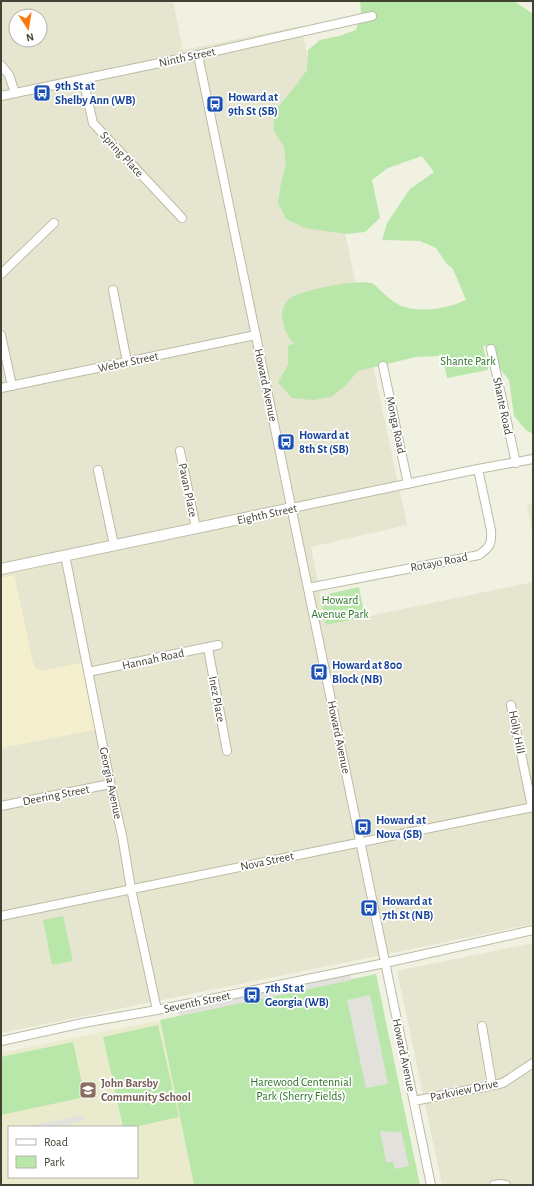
<svg xmlns="http://www.w3.org/2000/svg" width="534" height="1186" font-family="'Alegreya Sans',sans-serif">
<style>
.residential{fill:#e5e5d0;fill-rule:evenodd}
.commercial{fill:#f4efcc}
.education{fill:#eaebcc;fill-rule:evenodd}
.green{fill:#b9e7aa}
.parking{fill:#e2e1db}
.lines{fill:none;stroke-linecap:round;stroke-linejoin:round}
.minor-casing{stroke:#bdbba5;stroke-width:10}
.tertiary-casing{stroke:#bdbba5;stroke-width:12}
.minor{stroke:#fff;stroke-width:8}
.tertiary{stroke:#fff;stroke-width:10}
.labels{text-anchor:middle;dominant-baseline:central;stroke-width:3.5;stroke-linejoin:round;paint-order:stroke}
.street-label{font-size:12px;fill:#434133;stroke:#fff}
.transit-label{font-size:12px;font-weight:bold;fill:#164399;stroke:#fff;text-anchor:start}
.park-label{font-size:12px;fill:#2d7427;stroke:#fff}
.education-label{font-size:12px;font-weight:bold;fill:#785e54;stroke:#fff;text-anchor:start}
</style>
<rect width="100%" height="100%" fill="#f1f1e2"/>
<path class="residential" d="M 1,1 L 173,1 L 183,50 L 301,26 L 407,525 L 311,547 L 326,625 L 533,582 L 533,924 L 1,1033 L 1,748 L 98,729 L 40,671 L 34,667 L 14,575 L 1,578 ZM 16,16 L 40,16 L 40,40 L 16,40 Z
M 533,504 L 533,536 L 527,505 Z
M 533,943 L 533,1185 L 442,1185 L 397,971 Z"/>
<path class="commercial" d="M 14,575 L 34,667 L 40,671 L 84,662 L 98,729 L 1,748 L 1,578 Z"/>
<path class="education" d="M 160,1020 L 194,1185 L 1,1185 L 1,1053 ZM 9,1127 L 137,1127 L 137,1177 L 9,1177 Z"/>
<path class="green" d="M 360,1 L 514,1 L 533,14 L 533,434 L 526,430 L 514,416 L 509,380 L 497,365 L 491,349 L 483,345 L 488,370 L 447,378 L 442,353 L 438,356 L 416,357 L 358,371 L 346,385 L 331,397 L 313,400 L 292,398 L 278,382 L 288,365 L 288,346 L 294,343 C 286,336 282,324 282,313 C 282,310 285,304 287,301 C 295,290 358,279 372,283 C 375,284 378,289 381,291 C 392,301 400,308 415,309 C 432,311 450,307 466,300 L 453,269 L 446,263 L 436,248 L 420,241 L 382,240 L 387,223 L 410,189 L 434,172 L 422,156 L 388,168 L 372,180 L 380,218 L 365,232 L 346,234 L 305,228 L 286,219 L 278,203 L 281,183 L 286,164 L 284,147 L 274,131 L 273,113 L 297,84 L 307,70 L 308,50 L 320,40 L 339,36 L 356,30 L 361,13 Z
M 359,587 L 365,617 L 326,625 L 321,601 L 322,597 L 324,595 Z
M 63,916 L 73,961 L 52,965 L 43,920 Z
M 376,974 L 420,1185 L 194,1185 L 160,1020 Z
M 158,1025 L 179,1117 L 134,1127 L 123,1127 L 103,1037 Z
M 73,1042 L 85,1097 L 1,1115 L 1,1057 Z"/>
<path class="parking" d="M 350,974 L 352,980 L 179,1016 L 178,1009 Z
M 370,995 L 388,1084 L 366,1088 L 347,1000 Z
M 83,1115 L 84,1120 L 69,1124 L 69,1127 L 23,1127 Z
M 380,1131 L 394,1132 L 401,1131 L 409,1166 L 395,1169 L 393,1162 L 386,1162 Z"/>
<g class="lines">
<g class="minor-casing">
<path id="minor" d="M 198,55 L 431,1185
M 1,65 L 9,75 L 15,93
M 83,79 L 93,123 L 182,218
M 1,96 L 198,55 L 372,16
M 1,274 L 54,223
M 113,290 L 127,362
M 1,335 L 12,386
M 491,349 L 516,463
M 383,366 L 408,484
M 1,388 L 256,335
M 180,451 L 196,528
M 98,470 L 114,545
M 292,508 L 478,469 L 533,459
M 65,555 L 113,797 L 122,835 L 131,889 L 157,1010
M 308,588 L 479,555 C 490,547 492,544 491,530 L 478,469
M 208,648 L 227,751
M 88,672 L 218,645
M 511,705 L 532,807
M 1,806 L 110,784
M 1,916 L 533,807
M 482,1026 L 492,1085
M 1,1041 L 83,1023 L 157,1010 L 385,963 L 533,930
M 414,1101 L 503,1083 L 533,1063
M 494,1185 L 500,1184 L 506,1185"/>
</g>
<g class="tertiary-casing">
<path id="tertiary" d="M 1,569 L 292,508"/>
</g>
<use href="#minor" class="minor"/>
<use href="#tertiary" class="tertiary"/>
</g>
<defs>
<g id="bus-square" transform="scale(0.9)"><rect x="-9" y="-9" width="18" height="18" rx="4" fill="#1a4fb4" stroke="#fff"/><path d="M-5-6H5V4H4V6H2V4H-2V6H-4V4H-5ZM-3.5-4V0h7V-4ZM-3.5 1.2v1.5H-2V1.2ZM2 1.2v1.5H3.5V1.2Z" fill="#fff"/></g>
<g id="school-square" transform="scale(0.9)"><rect x="-9" y="-9" width="18" height="18" rx="4" fill="#8d6e63" stroke="#fff"/><path d="M0-5L7-2L0 1L-7-2ZM-4 1L0 2.5L4 1V4Q0 6-4 4Z" fill="#fff"/></g>
</defs>
<g fill-rule="evenodd">
<use href="#bus-square" x="42" y="93"/>
<use href="#bus-square" x="215" y="104"/>
<use href="#bus-square" x="286" y="442"/>
<use href="#bus-square" x="319" y="672"/>
<use href="#bus-square" x="363" y="827"/>
<use href="#bus-square" x="369" y="908"/>
<use href="#bus-square" x="252" y="995"/>
<use href="#school-square" x="88" y="1090"/>
</g>
<g class="labels">
<g class="street-label">
<text transform="translate(187 57) rotate(-12)">Ninth Street</text>
<text transform="translate(122 154) rotate(47)">Spring Place</text>
<text transform="translate(128 362) rotate(-12)">Weber Street</text>
<text transform="translate(266 385) rotate(78)">Howard Avenue</text>
<text transform="translate(503 406) rotate(78)">Shante Road</text>
<text transform="translate(396 425) rotate(78)">Monga Road</text>
<text transform="translate(188 490) rotate(78)">Pavan Place</text>
<text transform="translate(267 514) rotate(-12)">Eighth Street</text>
<text transform="translate(439 562) rotate(-11)">Rotayo Road</text>
<text transform="translate(153 659) rotate(-12)">Hannah Road</text>
<text transform="translate(217 699) rotate(79)">Inez Place</text>
<text transform="translate(517 732) rotate(79)">Holly Hill</text>
<text transform="translate(339 737) rotate(78)">Howard Avenue</text>
<text transform="translate(111 783) rotate(78)">Georgia Avenue</text>
<text transform="translate(56 795) rotate(-11)">Deering Street</text>
<text transform="translate(267 861) rotate(-12)">Nova Street</text>
<text transform="translate(197 1002) rotate(-12)">Seventh Street</text>
<text transform="translate(404 1055) rotate(78)">Howard Avenue</text>
<text transform="translate(464 1090) rotate(-12)">Parkview Drive</text>
</g>
<g class="transit-label">
<text x="55" y="86">9th St at<tspan x="55" dy="14">Shelby Ann (WB)</tspan></text>
<text x="228" y="97">Howard at<tspan x="228" dy="14">9th St (SB)</tspan></text>
<text x="299" y="435">Howard at<tspan x="299" dy="14">8th St (SB)</tspan></text>
<text x="332" y="665">Howard at 800<tspan x="332" dy="14">Block (NB)</tspan></text>
<text x="376" y="820">Howard at<tspan x="376" dy="14">Nova (SB)</tspan></text>
<text x="382" y="901">Howard at<tspan x="382" dy="14">7th St (NB)</tspan></text>
<text x="265" y="988">7th St at<tspan x="265" dy="14">Georgia (WB)</tspan></text>
</g>
<g class="park-label">
<text x="468" y="361">Shante Park</text>
<text x="340" y="600">Howard<tspan x="340" dy="14">Avenue Park</tspan></text>
<text x="301" y="1082">Harewood Centennial<tspan x="301" dy="14">Park (Sherry Fields)</tspan></text>
</g>
<g class="education-label">
<text x="101" y="1083">John Barsby<tspan x="101" dy="14">Community School</tspan></text>
</g>
</g>
<rect width="534" height="1186" fill="none" stroke="#434133" stroke-width="4"/>
<rect x="8" y="1126" width="130" height="52" fill="#ffffff" stroke="#b4b3ad"/>
<rect x="16" y="1139" width="20" height="6" fill="#ffffff" stroke="#b4b3ad"/>
<text x="44" y="1146" font-size="12" fill="#434133">Road</text>
<rect x="16" y="1156" width="20" height="12" fill="#b9e7aa" stroke="#b4b3ad"/>
<text x="44" y="1166" font-size="12" fill="#434133">Park</text>
<g transform="translate(28 28) rotate(168)"><circle r="19" fill="#ffffff" stroke="#b4b3ad"/>
<path d="M0-3L7 15L0 10L-7 15Z" fill="#fb790f"/>
<text y="-6" font-size="11" font-weight="bold" text-anchor="middle" fill="#434133">N</text>
</g>
</svg>
